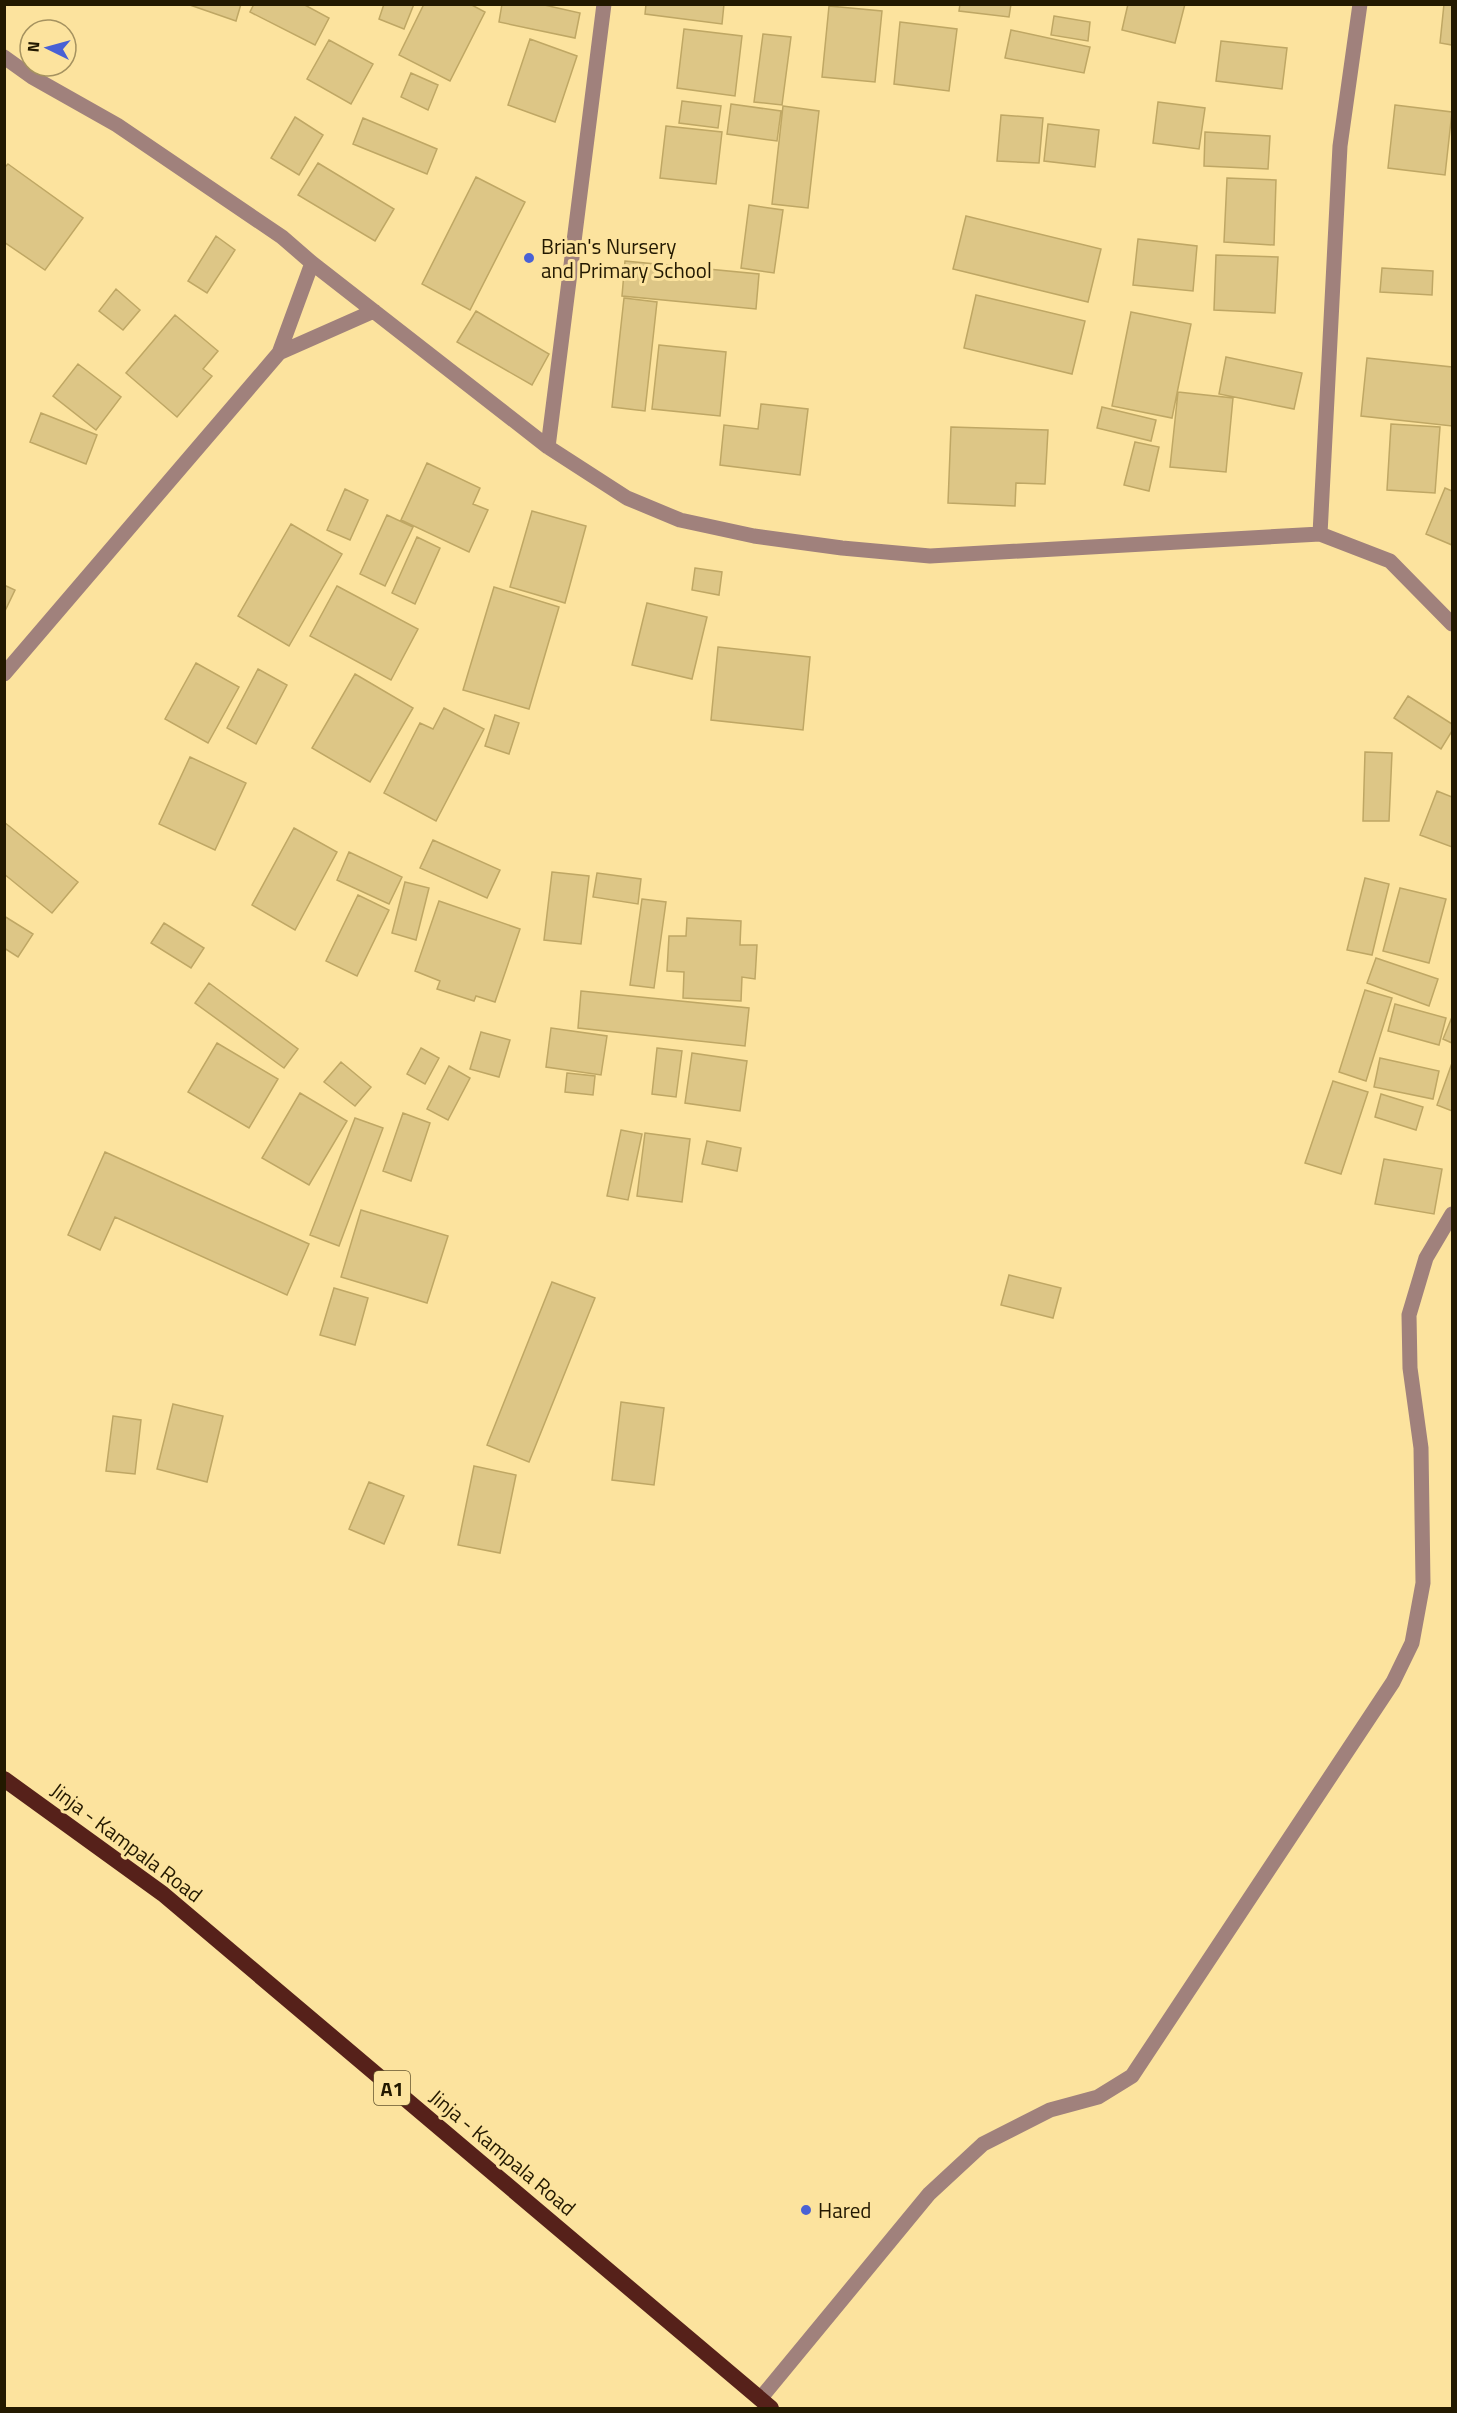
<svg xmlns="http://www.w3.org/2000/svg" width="1457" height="2413" font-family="'Titillium Web',sans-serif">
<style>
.building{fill:#ddc686;stroke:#bfa764;stroke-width:1.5}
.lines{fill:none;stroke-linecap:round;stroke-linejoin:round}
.minor{stroke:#a0817c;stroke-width:15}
.trunk{stroke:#56211a;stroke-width:16}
.poi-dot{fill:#4961d5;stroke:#fce39e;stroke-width:2}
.labels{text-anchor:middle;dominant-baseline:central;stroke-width:6;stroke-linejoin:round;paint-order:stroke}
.shield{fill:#fce39e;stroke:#64562f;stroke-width:1.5}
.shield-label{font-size:20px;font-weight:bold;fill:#231900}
.poi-label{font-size:21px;fill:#231900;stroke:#fce39e;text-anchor:start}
.street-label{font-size:21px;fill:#231900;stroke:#fce39e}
</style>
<rect width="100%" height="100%" fill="#fce39e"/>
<path class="building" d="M 187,4 L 241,4 L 236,21 Z
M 254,4 L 303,4 L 329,18 L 315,45 L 250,12 Z
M 384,4 L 414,4 L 404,29 L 379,19 Z
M 424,4 L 470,4 L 485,12 L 450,81 L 399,55 Z
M 502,4 L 540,4 L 580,13 L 575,38 L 499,22 Z
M 646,4 L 724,4 L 722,24 L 645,14 Z
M 960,4 L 1011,4 L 1009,17 L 959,11 Z
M 1128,4 L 1185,4 L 1175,43 L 1122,30 Z
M 1444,4 L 1452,4 L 1452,45 L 1440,43 Z
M 829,6 L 882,11 L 875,82 L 822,77 Z
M 1054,16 L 1090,22 L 1088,41 L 1051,35 Z
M 900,22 L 957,29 L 949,91 L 894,84 Z
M 684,29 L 742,36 L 735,96 L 677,88 Z
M 1011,30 L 1090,47 L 1084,73 L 1005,58 Z
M 763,34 L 791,37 L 782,105 L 754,102 Z
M 530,39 L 577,56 L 555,122 L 508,105 Z
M 329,40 L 373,64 L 351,104 L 307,79 Z
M 1221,41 L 1287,48 L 1282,89 L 1216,81 Z
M 411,73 L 438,85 L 428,110 L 401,97 Z
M 682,101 L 721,106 L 718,128 L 679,123 Z
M 1158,102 L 1205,108 L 1199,149 L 1153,143 Z
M 731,104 L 781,111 L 777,141 L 727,134 Z
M 1395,105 L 1452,112 L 1445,175 L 1388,168 Z
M 783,106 L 819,111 L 808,208 L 772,204 Z
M 1001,115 L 1043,118 L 1039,163 L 997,161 Z
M 295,117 L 323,135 L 299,175 L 271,158 Z
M 363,118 L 437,149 L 427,174 L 353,144 Z
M 1048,124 L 1099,130 L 1095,167 L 1044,161 Z
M 666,126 L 722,132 L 716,184 L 660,178 Z
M 1205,132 L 1270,136 L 1268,169 L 1204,166 Z
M 318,163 L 394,209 L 375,241 L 298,195 Z
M 8,164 L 83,218 L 45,270 L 4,242 L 4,168 Z
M 476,177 L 525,202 L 470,310 L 422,284 Z
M 1227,178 L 1276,180 L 1274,245 L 1224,242 Z
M 749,205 L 783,210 L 774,273 L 741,268 Z
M 966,216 L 1101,249 L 1088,302 L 953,269 Z
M 216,236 L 235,250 L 207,293 L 188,281 Z
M 1138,239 L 1197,246 L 1193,291 L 1133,285 Z
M 1216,255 L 1278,257 L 1275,313 L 1214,310 Z
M 625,261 L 759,274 L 756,309 L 622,296 Z
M 1382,268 L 1433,271 L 1432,295 L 1380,292 Z
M 116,289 L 140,310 L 123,330 L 99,311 Z
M 976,295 L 1085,321 L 1072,374 L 964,348 Z
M 624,298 L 657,302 L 645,411 L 612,407 Z
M 476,311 L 549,354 L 532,385 L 457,342 Z
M 1131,312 L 1191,324 L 1172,418 L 1112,406 Z
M 175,315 L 218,351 L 203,369 L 212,376 L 177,417 L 126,373 Z
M 659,345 L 726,352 L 720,416 L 652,409 Z
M 1226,357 L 1302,373 L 1294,409 L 1219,394 Z
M 1367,358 L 1452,367 L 1452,426 L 1361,416 Z
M 78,364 L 121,397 L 96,430 L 53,396 Z
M 1178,392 L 1233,398 L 1226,472 L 1170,467 Z
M 761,404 L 808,409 L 800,475 L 720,465 L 724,425 L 758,429 Z
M 1102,407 L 1156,420 L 1151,441 L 1097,428 Z
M 41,413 L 97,435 L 86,464 L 30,442 Z
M 1391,424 L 1440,427 L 1435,493 L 1387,490 Z
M 951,427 L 1048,430 L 1045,484 L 1016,483 L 1015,506 L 948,503 Z
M 1135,442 L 1159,447 L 1149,491 L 1124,485 Z
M 427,463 L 480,488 L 473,504 L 488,510 L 469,552 L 401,520 Z
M 1445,488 L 1452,491 L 1452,545 L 1426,534 Z
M 345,489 L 368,500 L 350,540 L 327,530 Z
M 532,511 L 586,526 L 565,603 L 510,587 Z
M 387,515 L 413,527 L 385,586 L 360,574 Z
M 291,524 L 342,554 L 289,646 L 238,616 Z
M 417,537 L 440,548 L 415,604 L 392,593 Z
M 695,568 L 722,572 L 719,595 L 692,590 Z
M 4,585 L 15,590 L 4,613 Z
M 337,586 L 418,629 L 391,680 L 310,636 Z
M 494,587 L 559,607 L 529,709 L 463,690 Z
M 647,603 L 707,617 L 692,679 L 632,665 Z
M 718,647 L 810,657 L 803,730 L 711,720 Z
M 196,663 L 239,687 L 208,743 L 165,719 Z
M 258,669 L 287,685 L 256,744 L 227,728 Z
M 355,674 L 413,708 L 370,782 L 312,748 Z
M 1408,696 L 1452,724 L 1452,731 L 1441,749 L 1394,718 Z
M 444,708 L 484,729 L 436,821 L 384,793 L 420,723 L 433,729 Z
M 495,715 L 519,723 L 509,754 L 485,746 Z
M 1365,752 L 1392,753 L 1389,821 L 1363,821 Z
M 190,757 L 246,783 L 215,850 L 159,824 Z
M 1437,791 L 1452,797 L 1452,847 L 1420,835 Z
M 4,822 L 78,882 L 52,913 L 4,874 Z
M 294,828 L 337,852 L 295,930 L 252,905 Z
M 433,840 L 500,870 L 487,898 L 420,868 Z
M 349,852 L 402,877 L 389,904 L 337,880 Z
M 552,872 L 589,876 L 581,944 L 544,940 Z
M 597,873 L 641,879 L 638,904 L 593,897 Z
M 1365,878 L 1389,884 L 1372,955 L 1347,950 Z
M 405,882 L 429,888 L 416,940 L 392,933 Z
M 1400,888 L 1446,899 L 1429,963 L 1383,951 Z
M 358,895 L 389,910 L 357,976 L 326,961 Z
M 642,899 L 666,902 L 654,988 L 630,985 Z
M 439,901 L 520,929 L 495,1002 L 476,996 L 474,1001 L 437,989 L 440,981 L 415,971 Z
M 4,916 L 33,934 L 18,957 L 4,948 Z
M 687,918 L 741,921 L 740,945 L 757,945 L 755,979 L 742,977 L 741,1001 L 683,998 L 684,972 L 667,971 L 669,936 L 686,936 Z
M 164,923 L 204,948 L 191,968 L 151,943 Z
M 1376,958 L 1438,979 L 1429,1006 L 1367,983 Z
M 209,983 L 298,1049 L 284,1068 L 195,1003 Z
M 1365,990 L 1392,998 L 1366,1081 L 1339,1072 Z
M 581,991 L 749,1008 L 745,1046 L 578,1028 Z
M 1395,1004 L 1446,1018 L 1439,1045 L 1388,1031 Z
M 1452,1017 L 1452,1043 L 1443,1039 Z
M 551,1028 L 607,1036 L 601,1075 L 546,1067 Z
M 481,1032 L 510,1040 L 499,1077 L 470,1069 Z
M 217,1043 L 278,1079 L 249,1128 L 188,1092 Z
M 421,1048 L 439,1058 L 425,1084 L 407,1074 Z
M 657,1048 L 682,1051 L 676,1097 L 652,1094 Z
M 692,1053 L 747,1061 L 740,1111 L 685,1103 Z
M 1380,1058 L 1439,1071 L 1433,1099 L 1374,1087 Z
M 341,1062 L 371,1087 L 355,1106 L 324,1082 Z
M 1452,1063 L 1452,1111 L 1437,1105 Z
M 449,1066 L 470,1078 L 448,1120 L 427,1109 Z
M 567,1073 L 595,1076 L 593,1095 L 565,1092 Z
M 1333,1081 L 1368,1092 L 1341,1174 L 1305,1163 Z
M 300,1093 L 347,1121 L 309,1185 L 262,1158 Z
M 1381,1094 L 1423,1107 L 1416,1130 L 1375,1117 Z
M 403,1113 L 430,1123 L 411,1181 L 383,1171 Z
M 355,1118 L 383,1128 L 339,1246 L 310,1235 Z
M 621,1130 L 642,1134 L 628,1200 L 607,1196 Z
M 645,1133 L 690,1139 L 682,1202 L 637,1196 Z
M 707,1141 L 741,1148 L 737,1171 L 702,1164 Z
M 105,1152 L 309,1244 L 287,1295 L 115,1217 L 100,1250 L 68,1235 Z
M 1384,1159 L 1442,1169 L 1434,1214 L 1375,1204 Z
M 361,1210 L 448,1236 L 427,1303 L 341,1277 Z
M 1009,1275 L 1061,1288 L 1053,1318 L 1001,1305 Z
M 552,1282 L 595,1298 L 529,1462 L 487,1445 Z
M 334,1288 L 368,1298 L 355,1345 L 320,1335 Z
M 621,1402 L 664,1408 L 654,1485 L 612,1480 Z
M 173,1404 L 223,1416 L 207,1482 L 157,1469 Z
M 113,1416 L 141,1420 L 135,1474 L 106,1471 Z
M 474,1466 L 516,1475 L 500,1553 L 458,1545 Z
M 369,1482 L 404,1496 L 384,1544 L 349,1529 Z"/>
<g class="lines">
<path class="minor" d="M 4,57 L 32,77 L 117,125 L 282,237 L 312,263 L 548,447 L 627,498 L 680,520 L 754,536 L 842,548 L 930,556 L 1320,534 L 1390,561 L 1452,624
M 279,353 L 374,311
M 548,447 L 604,4
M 1320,534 L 1340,146 L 1360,4
M 4,674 L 279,353 L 312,263
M 760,2399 L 929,2194 L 983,2144 L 1050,2110 L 1098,2097 L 1132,2076 L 1393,1682 L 1412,1643 L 1423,1583 L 1421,1448 L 1410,1368 L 1409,1315 L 1426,1258 L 1452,1214"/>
<path class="trunk" d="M 4,1779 L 163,1894 L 771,2408"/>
</g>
<g class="poi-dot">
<circle cx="529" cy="258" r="6"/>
<circle cx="806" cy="2210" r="6"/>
</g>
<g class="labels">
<rect class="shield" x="374" y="2071" width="36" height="34" rx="4.5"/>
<g class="shield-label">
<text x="392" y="2088">A1</text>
</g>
<g class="poi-label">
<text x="541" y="246">Brian's Nursery<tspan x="541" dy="24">and Primary School</tspan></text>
<text x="818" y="2210">Hared</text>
</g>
<g class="street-label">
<text transform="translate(127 1842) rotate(37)">Jinja - Kampala Road</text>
<text transform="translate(503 2152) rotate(40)">Jinja - Kampala Road</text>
</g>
</g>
<rect width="1457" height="2413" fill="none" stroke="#231900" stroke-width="12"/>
<g transform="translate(48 48) rotate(275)"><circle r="28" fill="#fce39e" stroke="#a5925f" stroke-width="1.5"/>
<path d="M0-4.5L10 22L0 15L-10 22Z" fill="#4961d5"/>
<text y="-9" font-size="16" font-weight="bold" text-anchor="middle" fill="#231900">N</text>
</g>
</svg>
